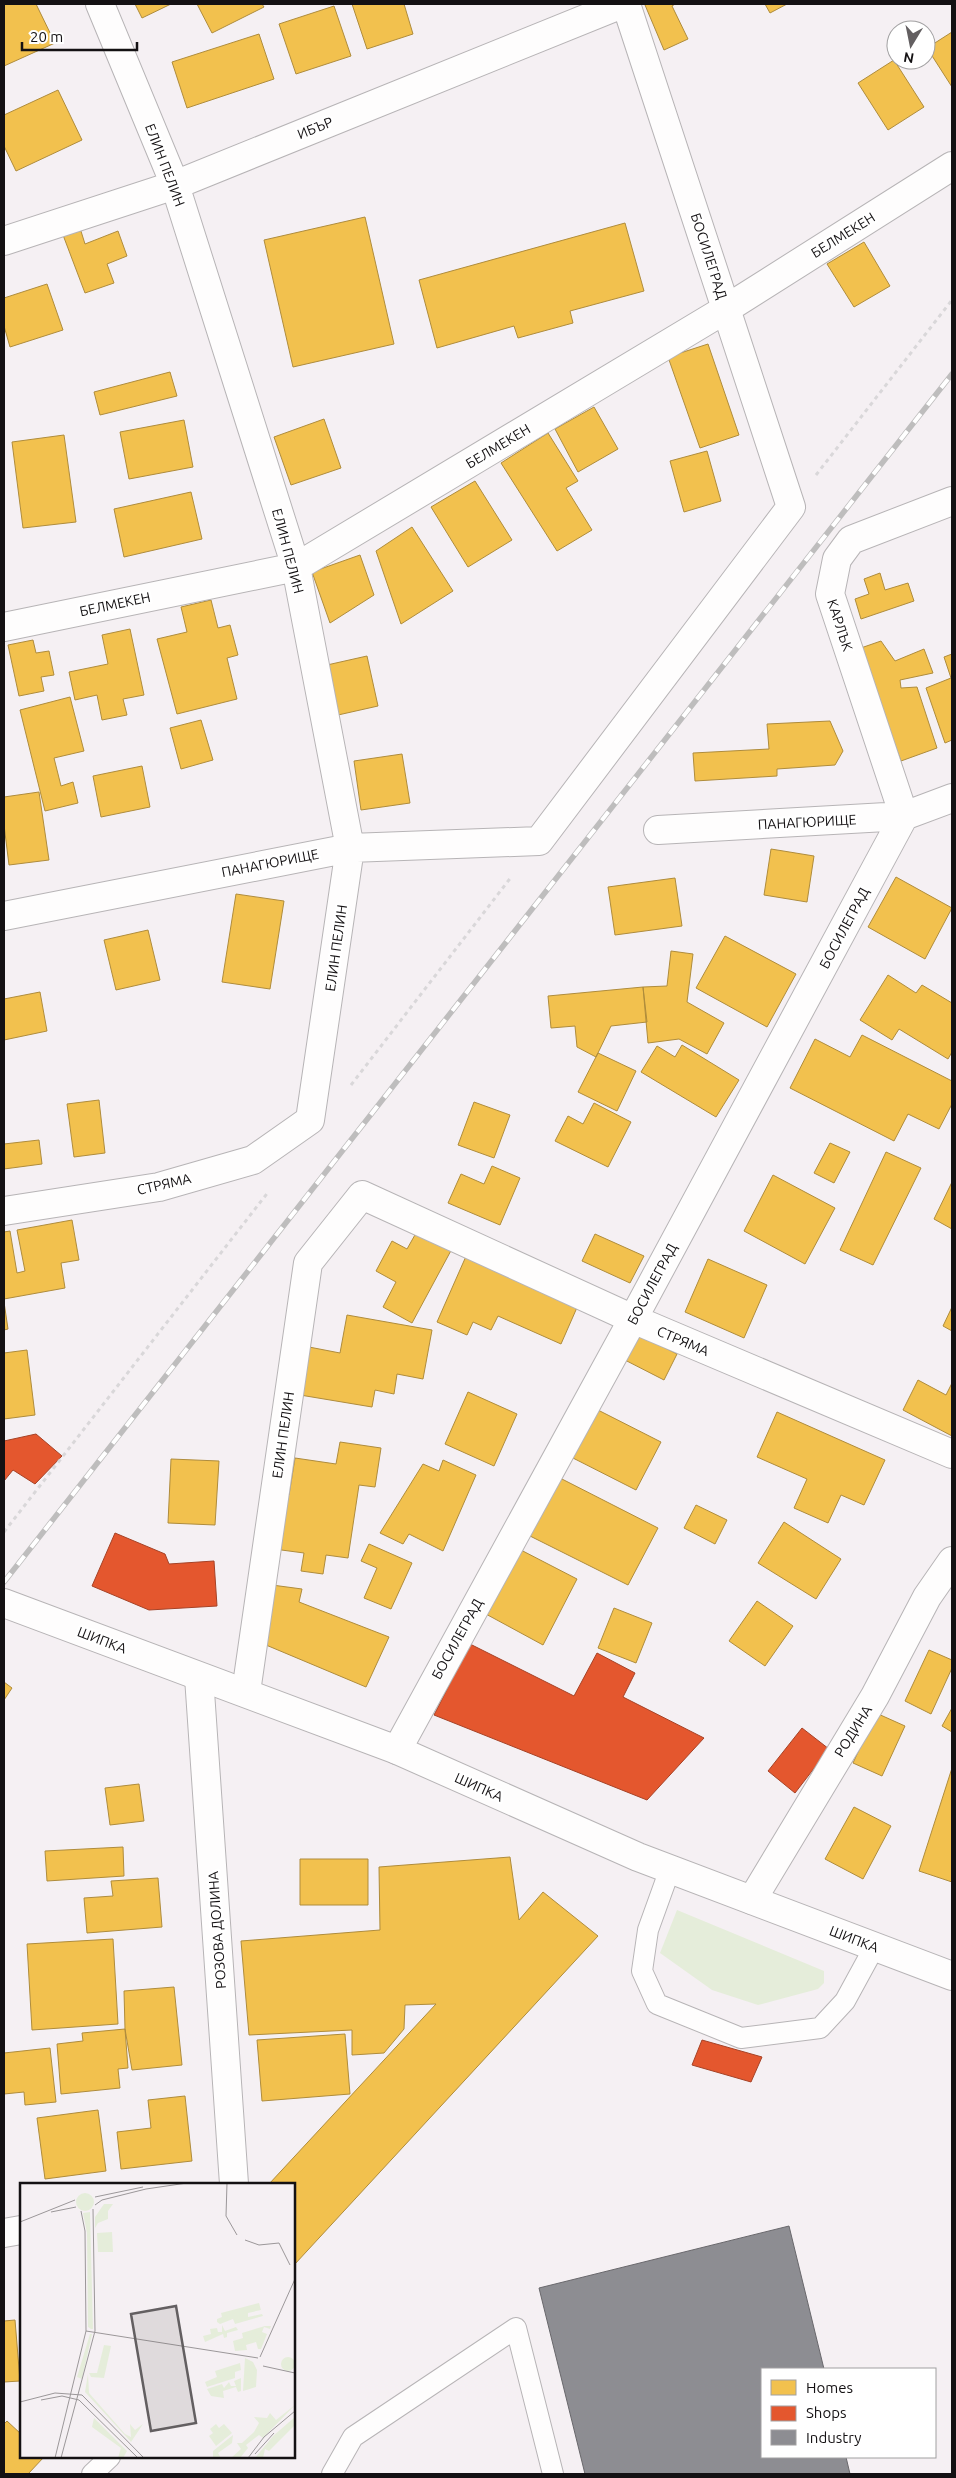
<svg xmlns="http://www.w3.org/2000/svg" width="956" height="2478" font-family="Ubuntu,sans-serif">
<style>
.green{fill:#e5edda}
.homes{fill:#f2c14e;stroke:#af8c3c}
.shops{fill:#e4572e;stroke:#a64226}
.industry{fill:#8d8d92;stroke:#69686c}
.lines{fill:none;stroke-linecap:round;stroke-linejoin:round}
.lane-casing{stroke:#b7b4b6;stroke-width:22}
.street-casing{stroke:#b7b4b6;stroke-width:30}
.secondary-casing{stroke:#b7b4b6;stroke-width:30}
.path{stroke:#d9d7d9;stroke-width:3;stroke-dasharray:4 4;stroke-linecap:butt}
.lane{stroke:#fefdfd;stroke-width:20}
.street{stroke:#fefdfd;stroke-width:28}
.secondary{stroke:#fefdfd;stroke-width:28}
.rail-casing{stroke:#bebdbd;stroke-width:5.5}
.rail{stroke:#fff;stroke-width:4;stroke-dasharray:11;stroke-linecap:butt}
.labels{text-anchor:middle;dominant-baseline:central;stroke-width:5;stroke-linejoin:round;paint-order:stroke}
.street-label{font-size:14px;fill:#141113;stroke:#fff}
.inset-road{fill:none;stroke:#9b9799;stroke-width:1}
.view{fill:#635f61;fill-opacity:0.15;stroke:#635f61;stroke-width:2.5}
.inset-edge{fill:none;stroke:#141113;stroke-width:2.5}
</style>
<rect width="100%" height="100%" fill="#f5f0f3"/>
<path class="green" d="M 677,1910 L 824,1971 L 824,1983 L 818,1989 L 758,2005 L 712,1990 L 660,1953 Z"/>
<path class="homes" d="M 4,4 L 36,4 L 55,43 L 4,66 Z
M 135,4 L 171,4 L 142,18 Z
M 197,4 L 262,4 L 264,7 L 212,33 Z
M 352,4 L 404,4 L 413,34 L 367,49 Z
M 647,4 L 675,4 L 672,6 L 688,39 L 664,50 L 645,5 Z
M 765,4 L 787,4 L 770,13 Z
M 334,6 L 351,56 L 296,74 L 279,24 Z
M 952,32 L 952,87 L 927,48 Z
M 259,34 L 274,79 L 187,108 L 172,62 Z
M 894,60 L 924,107 L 888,130 L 858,83 Z
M 58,90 L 82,140 L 16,171 L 4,146 L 4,115 Z
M 365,217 L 394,344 L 293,367 L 264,240 Z
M 625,223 L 644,291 L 570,311 L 573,323 L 518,338 L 514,326 L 437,348 L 419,280 Z
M 80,228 L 85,244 L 118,231 L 127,256 L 107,264 L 114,283 L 85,293 L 63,235 Z
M 864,242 L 890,286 L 854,307 L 827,264 Z
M 47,284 L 63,330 L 10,347 L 4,326 L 4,298 Z
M 708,344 L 739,435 L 700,448 L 668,357 Z
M 170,372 L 177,396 L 100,415 L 94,392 Z
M 594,407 L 618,449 L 578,472 L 555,429 Z
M 324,419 L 341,468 L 291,485 L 274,437 Z
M 184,420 L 193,467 L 129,479 L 120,432 Z
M 548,433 L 578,481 L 566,488 L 592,530 L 557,551 L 501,463 Z
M 64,435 L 76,522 L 23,528 L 12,442 Z
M 707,451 L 721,501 L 684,512 L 670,461 Z
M 475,481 L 512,540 L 468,567 L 431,507 Z
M 191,492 L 202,539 L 124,557 L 114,509 Z
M 412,527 L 453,591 L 401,624 L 376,551 Z
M 360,555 L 374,595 L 330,623 L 312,572 Z
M 880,573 L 885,590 L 908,583 L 914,601 L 861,619 L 855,599 L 869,594 L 864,579 Z
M 211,600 L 218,628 L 230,625 L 238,655 L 227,658 L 237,699 L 177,714 L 157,639 L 187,632 L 181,607 Z
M 130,629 L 144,695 L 123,699 L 127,715 L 102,720 L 97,695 L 75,700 L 69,672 L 108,664 L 102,635 Z
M 33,640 L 36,653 L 49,651 L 54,675 L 41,677 L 44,691 L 19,696 L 8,645 Z
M 881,641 L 895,661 L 924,649 L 933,673 L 900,680 L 901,688 L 917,687 L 937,748 L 901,761 L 858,649 Z
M 952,654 L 952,740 L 945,743 L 926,688 L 951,678 L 944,657 Z
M 367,656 L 378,706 L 338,715 L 327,665 Z
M 70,697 L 84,751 L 54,758 L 61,786 L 73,782 L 78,803 L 45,811 L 20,710 Z
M 201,720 L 213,760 L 181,769 L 170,728 Z
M 830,721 L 843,751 L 835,765 L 777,769 L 777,776 L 695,781 L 693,753 L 769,749 L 767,724 Z
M 402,754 L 410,803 L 361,810 L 354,761 Z
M 142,766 L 150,807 L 101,817 L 93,776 Z
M 39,792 L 49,860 L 9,865 L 4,825 L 4,797 Z
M 771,849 L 814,856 L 807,902 L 764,895 Z
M 896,877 L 952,908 L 925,959 L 868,927 Z
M 675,878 L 682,926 L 615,935 L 608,887 Z
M 236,894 L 284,901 L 270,989 L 222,982 Z
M 148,930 L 160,980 L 116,990 L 104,940 Z
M 725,936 L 796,974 L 767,1027 L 696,988 Z
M 671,951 L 693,954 L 687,1002 L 724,1023 L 707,1054 L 679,1039 L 648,1043 L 643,987 L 667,986 Z
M 888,975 L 916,993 L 922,985 L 952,1003 L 952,1052 L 948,1059 L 899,1029 L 892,1040 L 860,1020 Z
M 643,987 L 647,1022 L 611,1026 L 596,1057 L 577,1047 L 575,1026 L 551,1028 L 548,996 Z
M 40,992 L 47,1031 L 4,1040 L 4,999 Z
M 862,1035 L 952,1081 L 952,1104 L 939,1129 L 908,1114 L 894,1141 L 790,1088 L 815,1039 L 850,1057 Z
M 682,1045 L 739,1080 L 716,1117 L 641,1072 L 657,1046 L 675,1057 Z
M 598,1053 L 636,1071 L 617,1111 L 578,1092 Z
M 99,1100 L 105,1153 L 74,1157 L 67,1104 Z
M 474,1102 L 510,1115 L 494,1158 L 458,1145 Z
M 594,1103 L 631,1122 L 608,1167 L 555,1141 L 568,1116 L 583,1124 Z
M 39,1140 L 42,1164 L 4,1169 L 4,1144 Z
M 830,1143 L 850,1152 L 834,1183 L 814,1173 Z
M 886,1152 L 921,1168 L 873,1265 L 840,1250 Z
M 492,1166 L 520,1178 L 500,1225 L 448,1203 L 461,1174 L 484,1184 Z
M 773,1175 L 835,1208 L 805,1264 L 744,1231 Z
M 952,1182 L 952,1229 L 934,1219 Z
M 72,1220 L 79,1260 L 61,1263 L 65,1288 L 4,1299 L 4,1232 L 10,1231 L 17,1273 L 25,1271 L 17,1230 Z
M 420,1226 L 454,1245 L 412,1323 L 383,1307 L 396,1282 L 376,1271 L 392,1241 L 407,1249 Z
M 595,1234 L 644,1256 L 630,1283 L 582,1261 Z
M 467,1254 L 579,1303 L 561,1344 L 498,1316 L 491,1330 L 473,1322 L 467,1335 L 437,1322 Z
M 708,1259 L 767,1285 L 744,1338 L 685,1312 Z
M 4,1302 L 8,1329 L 4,1330 Z
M 952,1307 L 952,1331 L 943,1326 Z
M 347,1315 L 432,1330 L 423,1379 L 397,1374 L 394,1394 L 375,1390 L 372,1407 L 300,1395 L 309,1347 L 340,1353 Z
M 634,1332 L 677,1354 L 664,1380 L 621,1358 Z
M 27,1350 L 35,1415 L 4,1419 L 4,1353 Z
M 918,1380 L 946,1395 L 952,1383 L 952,1436 L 903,1410 Z
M 468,1392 L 517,1414 L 494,1466 L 445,1444 Z
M 594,1408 L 661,1442 L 636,1490 L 569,1456 Z
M 777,1412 L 885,1460 L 864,1505 L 841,1495 L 828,1523 L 794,1508 L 807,1479 L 757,1457 Z
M 340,1442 L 381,1448 L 375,1487 L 359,1485 L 348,1558 L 326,1555 L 323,1574 L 301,1571 L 304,1553 L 274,1549 L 283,1494 L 289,1495 L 295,1458 L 336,1464 Z
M 171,1459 L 219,1461 L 215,1525 L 168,1523 Z
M 443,1460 L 476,1475 L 443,1551 L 409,1534 L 403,1544 L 380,1533 L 423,1464 L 439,1471 Z
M 558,1477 L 658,1528 L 628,1585 L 528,1535 Z
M 696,1505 L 727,1520 L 715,1544 L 684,1528 Z
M 784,1522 L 841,1559 L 816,1599 L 758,1563 Z
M 369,1544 L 412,1563 L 391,1609 L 364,1598 L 377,1568 L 361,1561 Z
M 517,1548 L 577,1579 L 543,1645 L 484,1613 Z
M 272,1585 L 302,1589 L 299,1602 L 389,1637 L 366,1687 L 266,1645 Z
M 757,1601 L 793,1626 L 765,1666 L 729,1641 Z
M 614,1608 L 652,1623 L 636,1663 L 598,1648 Z
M 929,1650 L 952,1660 L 952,1668 L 931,1714 L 905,1701 Z
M 4,1682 L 12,1688 L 4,1700 Z
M 952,1708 L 952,1732 L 942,1726 Z
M 876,1713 L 905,1726 L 882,1776 L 853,1763 Z
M 952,1768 L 952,1882 L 919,1871 Z
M 139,1784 L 144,1821 L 110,1825 L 105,1788 Z
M 854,1807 L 891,1826 L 863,1879 L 825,1859 Z
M 123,1847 L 124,1876 L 47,1881 L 45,1851 Z
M 510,1857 L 519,1920 L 543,1892 L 598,1936 L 295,2264 L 294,2184 L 269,2184 L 436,2004 L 405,2005 L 404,2029 L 384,2053 L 352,2055 L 352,2030 L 249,2035 L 241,1941 L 380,1930 L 379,1867 Z
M 300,1859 L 368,1859 L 368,1905 L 300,1905 Z
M 158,1878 L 162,1927 L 87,1933 L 84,1898 L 113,1896 L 111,1881 Z
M 113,1939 L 118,2024 L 32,2030 L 27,1944 Z
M 174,1987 L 182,2065 L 132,2070 L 125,2029 L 124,1991 Z
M 125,2029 L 128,2068 L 118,2069 L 120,2088 L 61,2094 L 57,2044 L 83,2041 L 82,2033 Z
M 345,2034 L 350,2094 L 262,2101 L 257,2040 Z
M 50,2048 L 56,2102 L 25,2105 L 24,2092 L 4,2094 L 4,2053 Z
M 185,2096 L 192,2161 L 121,2169 L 117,2132 L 151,2128 L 148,2100 Z
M 98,2110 L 106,2171 L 45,2179 L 37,2118 Z
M 15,2320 L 20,2381 L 4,2382 L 4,2321 Z
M 7,2421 L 21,2434 L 21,2457 L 44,2457 L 28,2474 L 4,2474 L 4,2424 Z"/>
<path class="shops" d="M 36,1434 L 62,1456 L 35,1484 L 13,1470 L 4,1481 L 4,1441 Z
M 115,1533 L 165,1554 L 169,1564 L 214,1561 L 217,1606 L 149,1610 L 92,1586 Z
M 470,1644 L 574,1696 L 597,1653 L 635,1673 L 623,1697 L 704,1738 L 647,1800 L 434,1715 Z
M 802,1728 L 829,1749 L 795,1793 L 768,1771 Z
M 702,2040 L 762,2057 L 751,2082 L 692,2065 Z"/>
<path class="industry" d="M 789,2226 L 824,2369 L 762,2369 L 762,2457 L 846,2457 L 850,2474 L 585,2474 L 539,2288 Z"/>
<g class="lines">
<g class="lane-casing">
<path id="lane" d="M 670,1869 L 648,1930 L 642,1971 L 657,2004 L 741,2038 L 820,2028 L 845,2001 L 875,1946
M 92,2474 L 110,2457
M 332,2474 L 353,2437 L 516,2328 L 553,2474"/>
</g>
<g class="street-casing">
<path id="street" d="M 4,241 L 175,185 L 622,4
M 4,627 L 296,567 L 726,309 L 952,166
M 658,830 L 904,816 L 952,798
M 4,916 L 350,848 L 539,841 L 791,507 L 626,4
M 4,1211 L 159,1187 L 253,1160 L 310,1120 L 350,848 L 296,567 L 175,185 L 100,4
M 199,1677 L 234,2184
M 246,1692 L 308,1263 L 362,1195 L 633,1319 L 952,1454
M 397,1750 L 633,1319 L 904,816 L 830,594 L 837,559 L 851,540 L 952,501
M 752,1900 L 875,1696 L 927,1597 L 952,1561
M 4,2233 L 21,2230"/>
</g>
<g class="secondary-casing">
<path id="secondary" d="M 4,1603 L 397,1750 L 638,1857 L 952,1976"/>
</g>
<path class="path" d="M 816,475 L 952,300
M 351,1085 L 512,876
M 4,1532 L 269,1191"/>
<use href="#lane" class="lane"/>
<use href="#street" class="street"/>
<use href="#secondary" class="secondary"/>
<g class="rail-casing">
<path id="rail" d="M 4,1582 L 952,374"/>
</g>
<use href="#rail" class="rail"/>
</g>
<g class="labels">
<g class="street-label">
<text transform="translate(315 128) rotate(-22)">ИБЪР</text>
<text transform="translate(165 165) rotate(69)">ЕЛИН ПЕЛИН</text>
<text transform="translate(843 235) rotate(-32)">БЕЛМЕКЕН</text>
<text transform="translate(709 256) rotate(72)">БОСИЛЕГРАД</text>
<text transform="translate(498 446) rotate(-31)">БЕЛМЕКЕН</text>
<text transform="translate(288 551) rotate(75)">ЕЛИН ПЕЛИН</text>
<text transform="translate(115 604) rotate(-12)">БЕЛМЕКЕН</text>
<text transform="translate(840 625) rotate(72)">КАРЛЪК</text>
<text transform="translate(807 822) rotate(-3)">ПАНАГЮРИЩЕ</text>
<text transform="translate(270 863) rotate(-11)">ПАНАГЮРИЩЕ</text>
<text transform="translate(844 928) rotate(-62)">БОСИЛЕГРАД</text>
<text transform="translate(336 948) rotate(-82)">ЕЛИН ПЕЛИН</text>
<text transform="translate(164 1184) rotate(-13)">СТРЯМА</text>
<text transform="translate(652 1284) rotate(-62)">БОСИЛЕГРАД</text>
<text transform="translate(683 1341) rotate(23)">СТРЯМА</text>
<text transform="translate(283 1435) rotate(-82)">ЕЛИН ПЕЛИН</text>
<text transform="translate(457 1639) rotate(-61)">БОСИЛЕГРАД</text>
<text transform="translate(102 1640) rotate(21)">ШИПКА</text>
<text transform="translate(853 1731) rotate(-58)">РОДИНА</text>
<text transform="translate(479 1787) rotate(24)">ШИПКА</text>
<text transform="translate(217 1930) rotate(-94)">РОЗОВА ДОЛИНА</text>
<text transform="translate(854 1939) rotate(21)">ШИПКА</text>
</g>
</g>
<g transform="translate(20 2183)">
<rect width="275" height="275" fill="#f5f0f3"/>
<path d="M56 19a9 9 0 1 1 18 0a9 9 0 1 1-18 0ZM 84,21 L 93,21 L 88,28 L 88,36 L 78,40 L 75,45 L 75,34 ZM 70,29 L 73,146 L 71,146 L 68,144 L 67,50 L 63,30 ZM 92,49 L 93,69 L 78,69 L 77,50 ZM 239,120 L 241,127 L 228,130 L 228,134 L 242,131 L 243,133 L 215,141 L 213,136 L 200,141 L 197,139 L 197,136 L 202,134 L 201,130 ZM 202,142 L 205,148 L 216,144 L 218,147 L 207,150 L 207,154 L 204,155 L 203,151 L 185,159 L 183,153 L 191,151 L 190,146 L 197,145 L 198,149 L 202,149 ZM 245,143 L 251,143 L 250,146 L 244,144 L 242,149 L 247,151 L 241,166 L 238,166 L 236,159 L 226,162 L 227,167 L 215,168 L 213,158 L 223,155 L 222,150 ZM 70,151 L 72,151 L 62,196 L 57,194 ZM 84,162 L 91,163 L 84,195 L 71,194 L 69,190 L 77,190 ZM261 181a7 7 0 1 1 14 0a7 7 0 1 1-14 0ZM 225,175 L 233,179 L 237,187 L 236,204 L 223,208 ZM 220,180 L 221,187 L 215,189 L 215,195 L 187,204 L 185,199 L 197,194 L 195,188 ZM 68,191 L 69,210 L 105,251 L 111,254 L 110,241 L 115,247 L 123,241 L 111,259 L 65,209 ZM 221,195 L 221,208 L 218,209 L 216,204 L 203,208 L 204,215 L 191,213 L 187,206 L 202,201 L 204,205 L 209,199 L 211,203 L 216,203 L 214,198 ZM 275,222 L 243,255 L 239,252 L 226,262 L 228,265 L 220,275 L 211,275 L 221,266 L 217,260 L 222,260 L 234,249 L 239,240 L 234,234 L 247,235 L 250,230 L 256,237 ZM 275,234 L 275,242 L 249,268 L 245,266 L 243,275 L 235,275 L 253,253 ZM 74,235 L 107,268 L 103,275 L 98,275 L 101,265 L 72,244 ZM 196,241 L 199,245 L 204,241 L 212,250 L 196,263 L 189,253 L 193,250 L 190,246 ZM 213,252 L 212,260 L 198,270 L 201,275 L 193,275 L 193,268 Z" fill="#e5edda"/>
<path class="inset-road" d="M 207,0 L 206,33 L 217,52M 75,14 L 123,4M 75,22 L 82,17 L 126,6 L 167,0M 31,29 L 56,24M 0,39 L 55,17M 225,57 L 239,62 L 259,60 L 270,82M 66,148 L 238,175M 240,174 L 275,96M 243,183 L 275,190M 21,217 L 42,213 L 59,217 L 118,275M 0,219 L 35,210 L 62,212 L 124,275M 235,271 L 254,250M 35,275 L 66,148 L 65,48 L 61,28M 41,275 L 75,148 L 73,26M 228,275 L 244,254 L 275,228"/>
<path class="view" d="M 156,123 L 176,240 L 131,248 L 111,131 Z"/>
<rect width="275" height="275" class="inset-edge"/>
</g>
<rect width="956" height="2478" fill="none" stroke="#141113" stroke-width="10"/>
<rect x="761" y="2368" width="175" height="90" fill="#ffffff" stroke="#a1a0a1"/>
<rect x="771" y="2380" width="25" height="15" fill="#f2c14e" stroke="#a1a0a1"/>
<text x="806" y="2393" font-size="15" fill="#141113">Homes</text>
<rect x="771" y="2406" width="25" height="15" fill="#e4572e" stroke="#a1a0a1"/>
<text x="806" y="2418" font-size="15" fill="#141113">Shops</text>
<rect x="771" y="2430" width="25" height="15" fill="#8d8d92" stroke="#a1a0a1"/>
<text x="806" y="2443" font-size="15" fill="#141113">Industry</text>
<g transform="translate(911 45) rotate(190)"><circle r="24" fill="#ffffff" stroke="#a1a0a1"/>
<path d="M0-4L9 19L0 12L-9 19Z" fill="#635f61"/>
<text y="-8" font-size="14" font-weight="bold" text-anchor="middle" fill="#141113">N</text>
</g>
<path d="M22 42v8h115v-8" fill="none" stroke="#141113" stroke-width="2.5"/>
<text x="30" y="42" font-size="15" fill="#141113" stroke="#ffffff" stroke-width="4" paint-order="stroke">20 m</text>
</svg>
